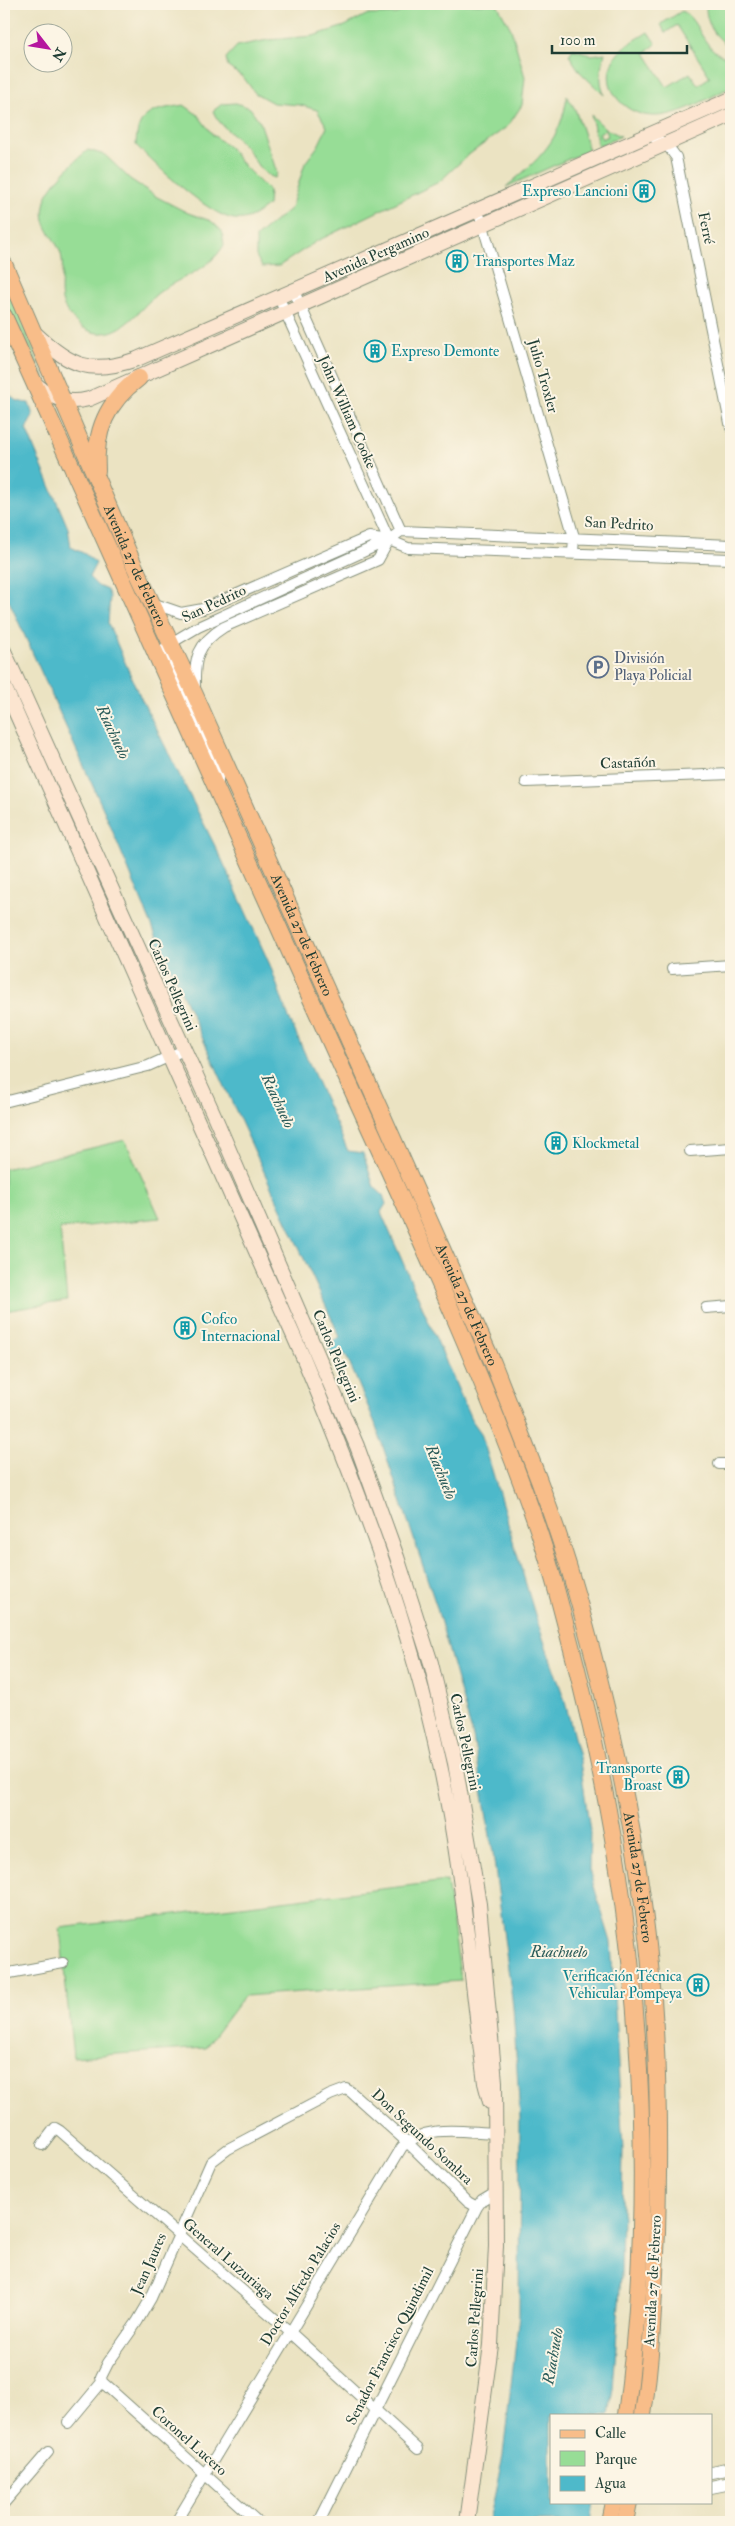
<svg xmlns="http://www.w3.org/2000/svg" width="735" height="2526" font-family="'IM FELL Double Pica',serif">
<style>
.green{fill:#97dd96;stroke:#5b8d65}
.water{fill:#4eb9ca;stroke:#367b7f}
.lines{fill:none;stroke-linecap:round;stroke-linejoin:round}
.minor-casing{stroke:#85907b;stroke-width:12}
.tertiary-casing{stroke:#85907b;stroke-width:14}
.secondary-casing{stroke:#85907b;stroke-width:16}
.primary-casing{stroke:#85907b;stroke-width:18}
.minor{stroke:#fff;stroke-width:10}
.tertiary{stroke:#fff;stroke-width:12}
.secondary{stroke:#fce5d0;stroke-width:14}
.primary{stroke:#f8bd89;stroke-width:16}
.labels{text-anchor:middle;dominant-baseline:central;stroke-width:4;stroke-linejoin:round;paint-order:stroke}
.culture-label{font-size:15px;fill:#0d838f;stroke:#fcf5e5;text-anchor:start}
.street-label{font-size:15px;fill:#1f3d34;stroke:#fcf5e5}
.service-label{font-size:15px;fill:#4e5e75;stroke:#fcf5e5;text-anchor:start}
.water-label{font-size:16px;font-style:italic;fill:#2b5c5a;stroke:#fcf5e5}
</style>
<rect width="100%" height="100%" fill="#fcf5e5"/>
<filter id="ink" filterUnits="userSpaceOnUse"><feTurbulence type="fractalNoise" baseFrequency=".02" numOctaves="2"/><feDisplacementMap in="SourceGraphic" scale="10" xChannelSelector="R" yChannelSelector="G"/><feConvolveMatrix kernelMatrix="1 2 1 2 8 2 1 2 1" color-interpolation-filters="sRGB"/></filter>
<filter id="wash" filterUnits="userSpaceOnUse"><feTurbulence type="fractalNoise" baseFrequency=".0096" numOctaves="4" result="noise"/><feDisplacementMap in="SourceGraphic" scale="20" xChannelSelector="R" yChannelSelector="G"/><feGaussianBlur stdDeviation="1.12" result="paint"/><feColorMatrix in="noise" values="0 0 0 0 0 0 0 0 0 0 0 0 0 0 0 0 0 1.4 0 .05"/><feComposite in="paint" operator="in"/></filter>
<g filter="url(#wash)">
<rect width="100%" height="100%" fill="#ebe3c2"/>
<path class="green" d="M 421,4 L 497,4 L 511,29 L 525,77 L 522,105 L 508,126 L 467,156 L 439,182 L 317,241 L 279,266 L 262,267 L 256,256 L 256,237 L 291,208 L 305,163 L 318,146 L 327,127 L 317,110 L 300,105 L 273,103 L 255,93 L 244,78 L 228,67 L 226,58 L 237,46 L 268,40 L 313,36 L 345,26 L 366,15 L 396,14 Z
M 706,4 L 731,4 L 731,47 C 715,38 705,23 706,4 Z
M 682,11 C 702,22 700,51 731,59 L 731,87 C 708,98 682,115 656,116 C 627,117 599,90 613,61 C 620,47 636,40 648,32 L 656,44 L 645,53 L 667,87 L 690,73 L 698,85 L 710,77 L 677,25 L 665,33 L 661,24 Z
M 573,49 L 592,55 L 605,53 C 600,69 599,79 604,95 L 580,72 L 569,55 Z
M 567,96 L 575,109 L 589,150 L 506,187 C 539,159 561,141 567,96 Z
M 236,103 L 250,108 L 260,122 L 277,173 L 275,178 C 258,173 255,158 244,145 C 233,133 219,126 213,111 L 222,104 Z
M 184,105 L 198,115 L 212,134 L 229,147 L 244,166 L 269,191 L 268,205 C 258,213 249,221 234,219 C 210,216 153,163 136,145 C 137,110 155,110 184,105 Z
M 591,115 L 606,129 L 599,133 L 602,139 L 608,136 L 606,130 L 608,130 L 621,136 L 598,146 Z
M 88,150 L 105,155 L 130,179 L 157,197 L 188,213 L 211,221 L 222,231 L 224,245 C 208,272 182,275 158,293 C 142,306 126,332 103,333 C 86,335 66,317 62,300 C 59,285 65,269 61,254 C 54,234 38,227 45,201 C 49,186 75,160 88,150 Z
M 4,275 L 46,381 L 19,327 L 11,318 L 4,302 Z
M 125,1140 L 160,1218 L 60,1229 L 67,1301 L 4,1311 L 4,1169 Z
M 447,1881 L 461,1981 L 244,1996 L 205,2048 L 73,2057 L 60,1928 Z"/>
<path class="water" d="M 4,384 C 10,397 14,402 29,403 L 33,416 L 26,429 L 68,528 L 71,547 L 85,554 L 96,563 L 89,577 L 98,586 L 107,590 L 110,597 L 108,623 L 137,690 L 222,860 L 270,965 L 286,1011 L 348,1151 L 363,1153 L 374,1187 L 383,1195 L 386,1204 L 381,1212 L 471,1419 L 481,1433 L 536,1618 L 564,1698 L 580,1761 L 590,1831 L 589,1870 L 611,1942 L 623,2150 L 621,2275 L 613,2389 L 609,2415 L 551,2415 L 551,2502 L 594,2502 L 591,2522 L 489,2522 L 503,2455 L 519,2315 L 520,2117 L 513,2007 L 493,1853 L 473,1737 L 436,1605 L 375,1423 L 346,1355 L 329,1352 L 329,1345 L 340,1337 L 162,950 L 105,813 L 4,590 Z"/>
</g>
<g filter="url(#ink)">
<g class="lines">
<g class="minor-casing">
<path id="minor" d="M 650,135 L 667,145 L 676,157 L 731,428
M 481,219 L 574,537 L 573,553
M 293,289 L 401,531
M 278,296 L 389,540
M 152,603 L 181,613 L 203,609 L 369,537 L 389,540 L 408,548 L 731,559
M 195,689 C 194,658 197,644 224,627 L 378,560 L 389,540
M 526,782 L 731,774
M 218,783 L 218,769 L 165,651 L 166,646 L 198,627 L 389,540 L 401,531 L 731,545
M 672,969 L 731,965
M 4,1102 L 148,1066 L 184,1050
M 690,1151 L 731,1148
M 706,1308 L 731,1306
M 719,1464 L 731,1464
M 4,1974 L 63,1963
M 42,2145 L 55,2128 L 60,2131 L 290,2332 L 418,2449
M 102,2382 L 258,2522
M 68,2423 L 102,2382 L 101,2377 L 108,2363 L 137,2322 L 151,2298 L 211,2162 L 228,2149 L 330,2095 L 346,2089 L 351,2092 L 407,2142 L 468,2202 L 477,2207
M 4,2503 L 48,2452
M 176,2522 L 402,2147 C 427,2123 463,2132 495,2133
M 319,2522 L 477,2207 L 482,2200 L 497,2191"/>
</g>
<g class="tertiary-casing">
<path id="tertiary" d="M 711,2472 L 731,2468
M 711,2487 L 731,2483"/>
</g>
<g class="secondary-casing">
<path id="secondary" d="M 36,334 C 71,367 91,375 137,359 L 731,99
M 34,383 C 52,398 65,405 89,399 L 731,115
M 4,651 L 214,1115 L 357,1446 L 397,1557 L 431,1663 L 455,1763 L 473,1868 L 479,1904 L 495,2082 L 496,2246 L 491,2345 L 467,2522
M 4,686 L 303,1357 C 359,1490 410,1624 440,1765 C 463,1870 471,1977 485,2083 L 490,2102"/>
</g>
<g class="primary-casing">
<g id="primary">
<path id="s1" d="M 4,264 L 133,563 L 195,695 L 493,1363 C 519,1430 547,1496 568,1565 C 610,1706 642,1853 653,1999 C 659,2077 659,2154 657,2232 C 654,2293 652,2354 643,2415"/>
<path d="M 4,316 C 110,550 216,784 320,1019 C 393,1182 472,1344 532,1512 C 551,1564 564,1619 578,1673 C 639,1914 659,2167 626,2415"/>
<path d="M 97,471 C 94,431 107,402 139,378"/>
<path d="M 609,2522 L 613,2502"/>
<path d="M 625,2522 L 629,2502"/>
</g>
</g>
<use href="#minor" class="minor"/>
<use href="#tertiary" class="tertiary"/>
<use href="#secondary" class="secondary"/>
<use href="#primary" class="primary"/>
</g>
</g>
<defs>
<g id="building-ring" transform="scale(1.125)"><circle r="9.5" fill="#fcf5e5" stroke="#0f9aa8" stroke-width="1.5"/><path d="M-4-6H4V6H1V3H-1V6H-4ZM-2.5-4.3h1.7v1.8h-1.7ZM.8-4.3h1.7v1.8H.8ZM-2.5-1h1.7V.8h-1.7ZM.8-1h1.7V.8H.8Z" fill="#0f9aa8"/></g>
<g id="parking-ring" transform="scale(1.125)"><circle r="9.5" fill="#fcf5e5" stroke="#5c6f8a" stroke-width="1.5"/><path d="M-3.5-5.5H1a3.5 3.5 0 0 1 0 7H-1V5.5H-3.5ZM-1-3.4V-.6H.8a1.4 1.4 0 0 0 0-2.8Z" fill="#5c6f8a"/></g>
</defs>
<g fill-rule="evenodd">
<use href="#building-ring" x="644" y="191"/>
<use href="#building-ring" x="457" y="261"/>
<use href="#building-ring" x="375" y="351"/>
<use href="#parking-ring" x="598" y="667"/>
<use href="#building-ring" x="556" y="1143"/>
<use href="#building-ring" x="185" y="1328"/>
<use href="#building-ring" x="678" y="1777"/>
<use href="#building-ring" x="698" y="1985"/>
</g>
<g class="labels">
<g class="culture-label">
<text x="628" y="191" text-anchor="end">Expreso Lancioni</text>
<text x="473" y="261">Transportes Maz</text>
<text x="391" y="351">Expreso Demonte</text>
<text x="572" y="1143">Klockmetal</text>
<text x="201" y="1319">Cofco<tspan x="201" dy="17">Internacional</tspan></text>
<text x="662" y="1768" text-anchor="end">Transporte<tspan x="662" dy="17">Broast</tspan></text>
<text x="682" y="1976" text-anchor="end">Verificación Técnica<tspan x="682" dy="17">Vehicular Pompeya</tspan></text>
</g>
<g class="street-label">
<text transform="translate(706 228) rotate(78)">Ferré</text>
<text transform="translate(376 255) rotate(-24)">Avenida Pergamino</text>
<text transform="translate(543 376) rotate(74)">Julio Troxler</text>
<text transform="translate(347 412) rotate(66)">John William Cooke</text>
<text transform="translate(619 524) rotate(3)">San Pedrito</text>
<text stroke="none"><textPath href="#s1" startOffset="329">Avenida 27 de Febrero</textPath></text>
<text transform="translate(214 604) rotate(-25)">San Pedrito</text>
<text transform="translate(628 763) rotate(-2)">Castañón</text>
<text stroke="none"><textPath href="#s1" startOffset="734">Avenida 27 de Febrero</textPath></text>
<text transform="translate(172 985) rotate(66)">Carlos Pellegrini</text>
<text stroke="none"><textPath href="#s1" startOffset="1139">Avenida 27 de Febrero</textPath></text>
<text transform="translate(336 1356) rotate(67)">Carlos Pellegrini</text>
<text transform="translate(465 1742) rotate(78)">Carlos Pellegrini</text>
<text stroke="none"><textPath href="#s1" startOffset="1739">Avenida 27 de Febrero</textPath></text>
<text transform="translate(422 2137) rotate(43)">Don Segundo Sombra</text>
<text transform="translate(228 2259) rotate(41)">General Luzuriaga</text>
<text transform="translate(149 2264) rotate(-66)">Jean Jaures</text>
<text transform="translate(653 2281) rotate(-87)">Avenida 27 de Febrero</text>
<text transform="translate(301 2284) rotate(-59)">Doctor Alfredo Palacios</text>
<text transform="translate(475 2318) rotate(-86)">Carlos Pellegrini</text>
<text transform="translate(390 2346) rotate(-63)">Senador Francisco Quindimil</text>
<text transform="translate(189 2441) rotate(42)">Coronel Lucero</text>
</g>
<g class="service-label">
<text x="614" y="658">División<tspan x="614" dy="17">Playa Policial</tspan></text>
</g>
<g class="water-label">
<text transform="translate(113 732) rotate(65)">Riachuelo</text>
<text transform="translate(278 1101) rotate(65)">Riachuelo</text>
<text transform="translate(441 1472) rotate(68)">Riachuelo</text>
<text x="559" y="1952">Riachuelo</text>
<text transform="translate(553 2356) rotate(-80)">Riachuelo</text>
</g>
</g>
<rect width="735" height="2526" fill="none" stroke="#fcf5e5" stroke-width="20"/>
<rect x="550" y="2414" width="162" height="90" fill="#fcf5e5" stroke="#a4ab9e"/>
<rect x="560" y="2430" width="25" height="8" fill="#f8bd89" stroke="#a4ab9e"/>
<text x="595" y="2438" font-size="15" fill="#1f3d34">Calle</text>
<rect x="560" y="2451" width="25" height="15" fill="#97dd96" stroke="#a4ab9e"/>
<text x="595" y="2464" font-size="15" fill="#1f3d34">Parque</text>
<rect x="560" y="2476" width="25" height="15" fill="#4eb9ca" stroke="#a4ab9e"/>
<text x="595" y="2488" font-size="15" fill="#1f3d34">Agua</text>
<g transform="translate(48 48) rotate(121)"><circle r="24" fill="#fcf5e5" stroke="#a4ab9e"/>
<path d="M0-4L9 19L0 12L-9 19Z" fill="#b5179e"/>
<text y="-8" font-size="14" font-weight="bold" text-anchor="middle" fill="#1f3d34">N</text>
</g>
<path d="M552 45v8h135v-8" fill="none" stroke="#1f3d34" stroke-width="2.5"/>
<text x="560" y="45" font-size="15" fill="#1f3d34" stroke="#fcf5e5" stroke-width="4" paint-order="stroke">100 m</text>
</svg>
